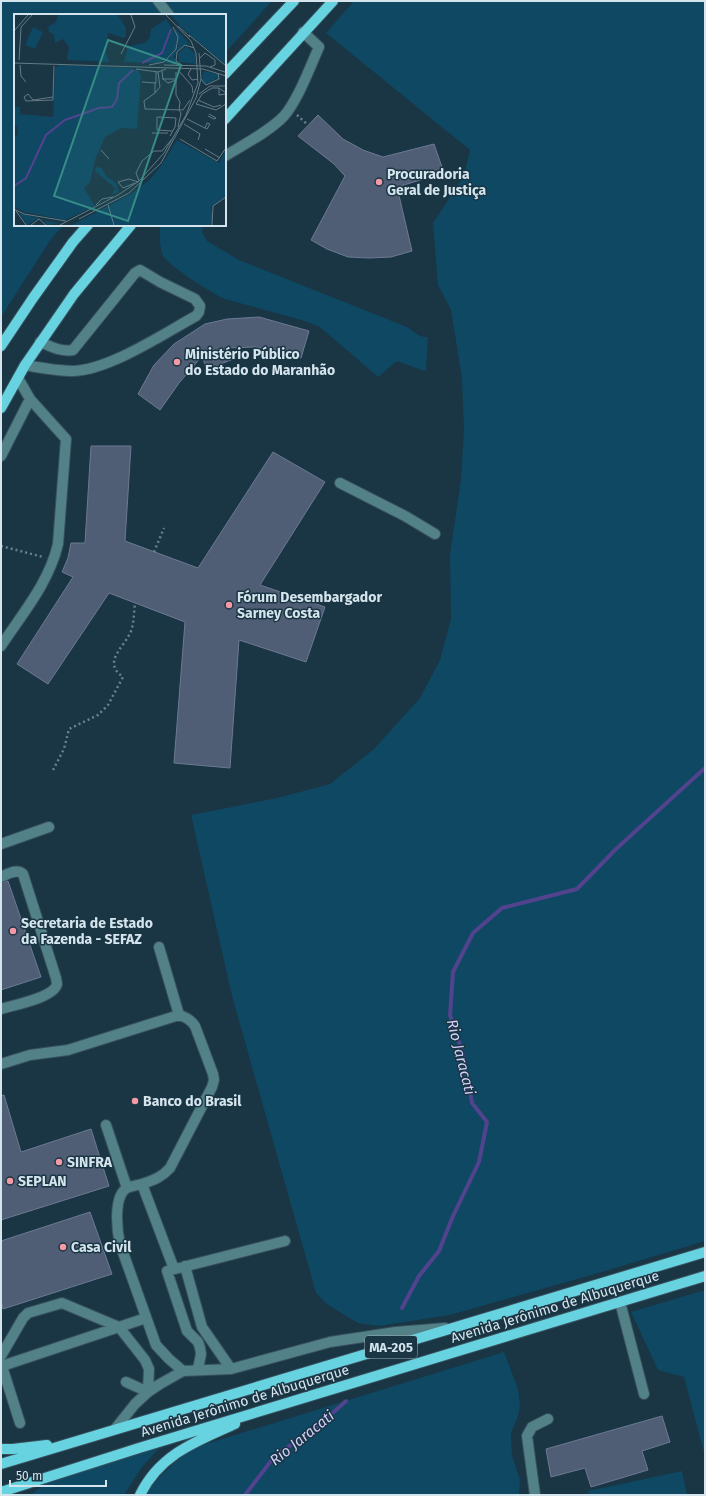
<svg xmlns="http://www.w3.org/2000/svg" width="706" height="1496" font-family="'Fira Sans',sans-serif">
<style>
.green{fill:#0e4863}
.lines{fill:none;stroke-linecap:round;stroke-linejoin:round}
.stream{stroke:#51438d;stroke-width:4}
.building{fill:#505e75;stroke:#6b7a93}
.minor-casing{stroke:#38515e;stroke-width:12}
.major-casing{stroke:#38515e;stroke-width:12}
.path{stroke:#6b818d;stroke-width:2.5;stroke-dasharray:2 3;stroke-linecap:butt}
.minor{stroke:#528288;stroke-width:10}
.major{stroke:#68d3e0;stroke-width:10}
.poi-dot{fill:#f49aa5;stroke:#1a3543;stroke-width:1.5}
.labels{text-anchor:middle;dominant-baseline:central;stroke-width:3;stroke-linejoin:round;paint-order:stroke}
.shield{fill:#1a3543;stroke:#9db0bb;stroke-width:1}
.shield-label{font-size:13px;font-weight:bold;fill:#d5e5ee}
.poi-label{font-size:14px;font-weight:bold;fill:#d5e5ee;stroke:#1a3543;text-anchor:start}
.street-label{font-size:14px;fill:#d5e5ee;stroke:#1a3543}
.water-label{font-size:15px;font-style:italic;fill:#d2cff9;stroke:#1a3543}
.inset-river{fill:none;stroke:#51438d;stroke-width:2}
.inset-road{fill:none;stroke:#657b87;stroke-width:1}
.view{fill:#378c88;fill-opacity:0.15;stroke:#378c88;stroke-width:2}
.inset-edge{fill:none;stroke:#d5e5ee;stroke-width:2}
</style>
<rect width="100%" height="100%" fill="#1a3543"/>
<path class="green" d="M 1,1 L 272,1 L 225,53 L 225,15 L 15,15 L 15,225 L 64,225 L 51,239 L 1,317 Z
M 354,1 L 705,1 L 705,1241 L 602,1272 L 450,1315 L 379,1326 L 358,1323 L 328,1305 L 316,1293 L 232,996 L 191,815 L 277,798 L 330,784 L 374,749 L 420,698 L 440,660 L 451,619 L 450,554 L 461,480 L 464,429 L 462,378 L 451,310 L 438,285 L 433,223 L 464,176 L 470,150 L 326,33 Z
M 160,225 L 203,225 L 202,232 L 207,241 L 239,260 L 407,327 C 414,331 419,338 428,337 L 426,370 L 424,371 L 397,361 L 378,377 L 320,327 L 305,321 L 225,299 C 213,294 170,267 163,256 C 159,247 160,235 160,225 Z
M 705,1290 L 705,1456 L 684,1377 L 658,1370 L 631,1312 Z
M 504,1352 L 518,1389 L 520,1406 L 518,1416 L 511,1433 L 512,1456 L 520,1480 L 519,1495 L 146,1495 C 157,1476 176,1462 193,1448 Z
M 162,1445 L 142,1467 L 124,1495 L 31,1495 L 57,1474 Z
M 682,1471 L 687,1495 L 589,1495 L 588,1491 Z"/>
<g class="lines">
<path class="stream" d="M 402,1308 L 419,1276 L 439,1251 L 453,1216 L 479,1162 L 487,1122 L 472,1103 L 463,1054 L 450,1015 L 453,972 L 473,933 L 502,908 L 577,889 L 616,849 L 705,768
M 245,1495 L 274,1457 L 318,1426 L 346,1401"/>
</g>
<path class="building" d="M 318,115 L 343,139 L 363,150 L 383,157 L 434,144 L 444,173 L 397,187 L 412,251 L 391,257 L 369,258 L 348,257 L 327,249 L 311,240 L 345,176 L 334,164 L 298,136 Z
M 259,317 L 309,331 L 301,358 L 280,351 L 255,347 L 229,348 L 233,359 L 207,370 L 202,356 L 179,383 L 160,410 L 138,394 L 154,365 L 174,344 L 205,324 L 227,319 Z
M 91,446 L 131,446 L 125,541 L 198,568 L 273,452 L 325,482 L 260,585 L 325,607 L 306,662 L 239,640 L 230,768 L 174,763 L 185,622 L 109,593 L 48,684 L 17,664 L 73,577 L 62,572 L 68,558 L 71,543 L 85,543 Z
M 8,881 L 41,977 L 1,990 L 1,883 Z
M 4,1095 L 21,1152 L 91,1129 L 109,1186 L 1,1220 L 1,1096 Z
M 90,1212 L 112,1274 L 3,1309 L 1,1302 L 1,1241 Z
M 662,1416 L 670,1442 L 642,1451 L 648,1470 L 591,1487 L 585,1468 L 551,1477 L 546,1449 Z"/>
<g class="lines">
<g class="minor-casing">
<path id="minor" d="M 158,1 L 169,15
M 225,156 C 243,145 270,131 284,116 C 298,100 310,67 319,47 L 303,32
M 25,365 C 41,368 58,371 74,371 C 111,369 163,334 196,316 L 199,312 L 200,306 L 195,299 L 160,282 L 140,270 L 135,273 L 73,350 C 61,352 52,347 40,342
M 1,456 L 30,399
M 340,483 L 405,516 L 435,534
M 1,646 C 22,614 49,583 58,544 L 66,439 L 30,399 L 18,378
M 1,844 L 49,827
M 1,877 C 8,874 17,868 23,874 L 56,978 C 56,978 57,984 57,984 C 54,998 13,1005 1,1009
M 159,947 L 179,1015
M 1,1064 L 30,1055 L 68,1050 L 179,1015 C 186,1017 191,1020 195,1026 L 213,1074 L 214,1080 L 212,1087 L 170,1168 C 162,1177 154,1180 142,1184 L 174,1269
M 106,1125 L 127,1188
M 142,1184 C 138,1185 131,1186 127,1188 C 113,1196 117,1231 120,1244 L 156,1345 L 169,1359 L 183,1371
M 185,1266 L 202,1327 L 231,1369
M 620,1302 L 644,1394
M 1,1356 L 23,1318 L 28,1313 L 62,1303 L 119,1327 L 145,1360 L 149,1369 L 148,1392 L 126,1382
M 1,1363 L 20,1423
M 2,1366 L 146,1318
M 198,1369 L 201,1354 L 200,1348 L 198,1342 L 187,1331 L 167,1271 L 285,1241
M 115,1429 L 135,1404 L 148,1392 L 160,1384 L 183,1371 L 231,1369 L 330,1342 L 396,1332 L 445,1328
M 535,1495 L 527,1436 L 532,1427 L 548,1419"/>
</g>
<g class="major-casing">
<path id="major" d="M 225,74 L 294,1
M 225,119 L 333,1
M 1,346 L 33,298 L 73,242 L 88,225
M 1,408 L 25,365 L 74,294 L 131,225
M 1,1449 L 13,1449 L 47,1445
M 1,1464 L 705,1252
M 1,1492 L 139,1448 L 705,1276
M 140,1495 C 160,1454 197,1441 235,1424"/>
</g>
<path class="path" d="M 297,115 L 308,125
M 1,546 L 43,557
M 154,552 L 164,528
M 53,770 L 64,749 L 69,729 L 98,715 L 108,705 L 123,677 C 100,661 128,645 132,628 C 134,620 134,611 135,603"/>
<use href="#minor" class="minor"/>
<use href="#major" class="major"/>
</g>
<g class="poi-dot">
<circle cx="379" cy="182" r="4"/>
<circle cx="177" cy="362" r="4"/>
<circle cx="229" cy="605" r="4"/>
<circle cx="13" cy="931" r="4"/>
<circle cx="135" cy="1101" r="4"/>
<circle cx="59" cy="1162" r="4"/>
<circle cx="10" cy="1181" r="4"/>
<circle cx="63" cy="1247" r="4"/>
</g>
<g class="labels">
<rect class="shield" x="365" y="1336" width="52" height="22" rx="3"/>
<g class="shield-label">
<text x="391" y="1347">MA-205</text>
</g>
<g class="poi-label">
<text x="387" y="174">Procuradoria<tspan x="387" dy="16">Geral de Justiça</tspan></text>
<text x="185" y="354">Ministério Público<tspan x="185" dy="16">do Estado do Maranhão</tspan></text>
<text x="237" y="597">Fórum Desembargador<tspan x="237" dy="16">Sarney Costa</tspan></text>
<text x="21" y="923">Secretaria de Estado<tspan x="21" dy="16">da Fazenda - SEFAZ</tspan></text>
<text x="143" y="1101">Banco do Brasil</text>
<text x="67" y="1162">SINFRA</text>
<text x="18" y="1181">SEPLAN</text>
<text x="71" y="1247">Casa Civil</text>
</g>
<g class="street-label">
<text transform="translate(555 1307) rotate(-17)">Avenida Jerônimo de Albuquerque</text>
<text transform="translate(245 1401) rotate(-17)">Avenida Jerônimo de Albuquerque</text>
</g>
<g class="water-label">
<text transform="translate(461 1057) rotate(76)">Rio Jaracati</text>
<text transform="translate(302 1438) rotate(-39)">Rio Jaracati</text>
</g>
</g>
<g transform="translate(14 14)">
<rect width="212" height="212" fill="#1a3543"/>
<path d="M 44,1 L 104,1 L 112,14 L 112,22 L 110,24 L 94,19 L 92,39 L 95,48 L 53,46 L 55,33 L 49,25 L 41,29 L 40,21 L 35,18 L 34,13 L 42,8 ZM 157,1 L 212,1 L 212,51 L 168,14 ZM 152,5 L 163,22 L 162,34 L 153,45 L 145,49 L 110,48 L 114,32 L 131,29 L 136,23 L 137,15 ZM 19,13 L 29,18 L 21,35 L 11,31 ZM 161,14 L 177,31 L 172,30 L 162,39 L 160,43 L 164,50 L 151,49 L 164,32 ZM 172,32 L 181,39 L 182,50 L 165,48 L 164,40 ZM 46,51 L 114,54 L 124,56 L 127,61 L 123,115 L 107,114 L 91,123 L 81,146 L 76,168 L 70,174 L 81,192 L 51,206 L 10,198 L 0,192 L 0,122 L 4,121 L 3,112 L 0,112 L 0,93 L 6,93 L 6,100 L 39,103 L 41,54 ZM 189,57 L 204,60 L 204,64 L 192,70 L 188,68 ZM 163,126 L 205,149 L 212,136 L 212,182 L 197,193 L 199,206 L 196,211 L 58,211 L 117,180 L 135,166 L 147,152 ZM 82,153 L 88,154 L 92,162 L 102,169 L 105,178 L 98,181 L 101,174 L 81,157 ZM 5,199 L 39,208 L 48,209 L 33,211 L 30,206 L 23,205 L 13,211 Z" fill="#0e4863"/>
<path class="inset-river" d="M 128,49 L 148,39 L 157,15M 0,172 L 12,164 L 32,121 L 51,106 L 85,94 L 98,93 L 103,85 L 105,69 L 119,56"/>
<path class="inset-road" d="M 164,12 L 176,23M 0,17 L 14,1M 175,21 L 212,52M 107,40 L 121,13 L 117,1M 186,44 L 191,39 L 201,46 L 201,51 L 196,53M 5,46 L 7,13 L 18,1M 0,49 L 189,55 L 212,62M 6,51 L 7,62 L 12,68M 135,51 L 150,48 L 162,35 L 164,23 L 159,13M 150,51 L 192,52 L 211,58M 168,51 L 162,47 L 163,38 L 171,31 L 180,34M 122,55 L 144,58 L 152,55M 177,55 L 174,60 L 178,66 L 184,65M 164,56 L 178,72 L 179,79M 148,57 L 149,65 L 154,69 L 162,66M 162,58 L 162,81 L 166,88 L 165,96 L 167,99 L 164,113M 148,65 L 162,65M 187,65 L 192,71 L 205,65 L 204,59M 128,68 L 142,69 L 142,57M 141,69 L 141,79 L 130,87 L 131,95 L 169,96 L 176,86M 205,74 L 205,81 L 212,80M 141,79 L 146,73 L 144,58M 14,80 L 19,86 L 39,83 L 39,86 L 12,87 L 10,83 ZM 185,80 L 196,72 L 212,72M 39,83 L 40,52M 184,86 L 200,93 L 207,91M 182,90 L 188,80 L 198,74 L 205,74 L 212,79M 182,90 L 202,96 L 212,90M 194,102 L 200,105 L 202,104 L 195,100M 173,105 L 193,115 L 196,110 L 193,109 L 191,114M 170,110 L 186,120 L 184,126M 138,119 L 154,119M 156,122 L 161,113 L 162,104 L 143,103 L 143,116 L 158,117M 166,125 L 203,147 L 212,134M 191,135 L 206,144M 87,136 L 95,145M 125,167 L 122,159 L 128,147 L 140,137 L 148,137 L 158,125M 121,169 L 109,174 L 104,168 L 115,165 L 124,168M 82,191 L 88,185 L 99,183M 94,191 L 100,211M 0,195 L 10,200 L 52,207M 2,197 L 12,211M 65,205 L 115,179 L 147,149 L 182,84 L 187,65 L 185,39M 17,211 L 25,205 L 32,211M 46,211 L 104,181 L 125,167 L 150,139 L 172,101 L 184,69 L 182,39 L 177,27 L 152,1M 198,211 L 199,192 L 212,183"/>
<path class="view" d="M 94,26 L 167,51 L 114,207 L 40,182 Z"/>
<rect width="212" height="212" class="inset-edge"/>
</g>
<rect width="706" height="1496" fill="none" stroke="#d5e5ee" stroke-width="4"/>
<path d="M10 1480v6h96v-6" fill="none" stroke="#d5e5ee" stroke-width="2"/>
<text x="16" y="1480" font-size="12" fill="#d5e5ee" stroke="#1a3543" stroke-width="3" paint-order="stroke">50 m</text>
</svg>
